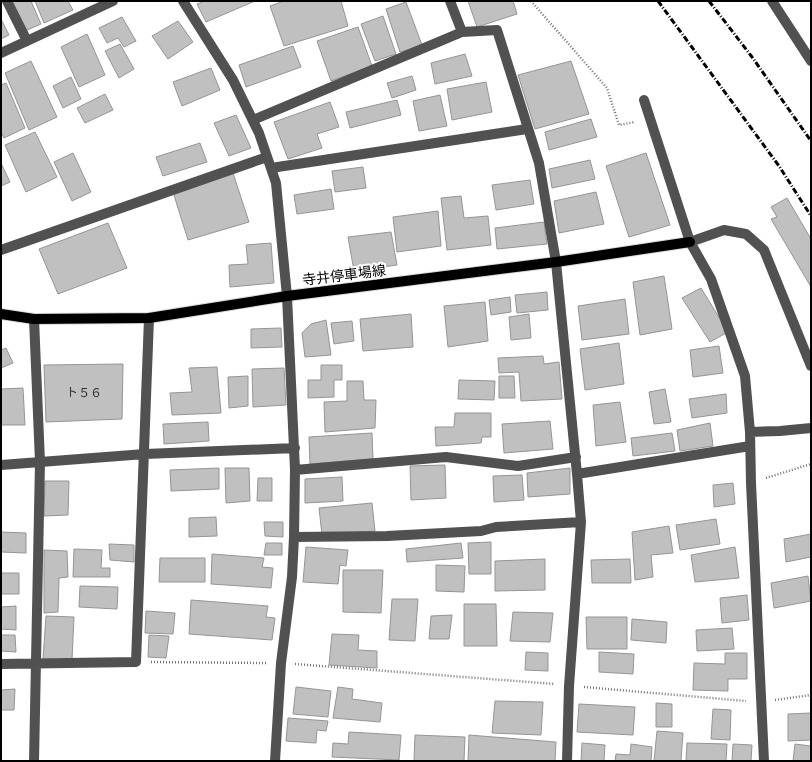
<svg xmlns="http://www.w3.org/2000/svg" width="812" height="762" font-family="Cabin,'Noto Sans JP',sans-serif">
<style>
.building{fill:#c0c0c0;stroke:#959595}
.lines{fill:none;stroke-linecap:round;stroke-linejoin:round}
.major-casing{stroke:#dbdbdb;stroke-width:12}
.path{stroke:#737373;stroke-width:2.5;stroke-dasharray:1 2;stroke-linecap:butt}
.minor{stroke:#515151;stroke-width:10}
.major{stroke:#000;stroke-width:10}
.rail{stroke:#000;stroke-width:3;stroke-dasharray:6 2 1 2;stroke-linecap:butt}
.labels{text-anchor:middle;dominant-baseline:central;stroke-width:4;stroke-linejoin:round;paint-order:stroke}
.number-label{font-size:12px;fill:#303030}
.street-label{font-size:14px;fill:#000;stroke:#fff}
</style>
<rect width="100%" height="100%" fill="#fff"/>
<path class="building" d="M 11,1 L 31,1 L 41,24 L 25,31 Z
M 35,1 L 68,1 L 73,10 L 44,23 Z
M 205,1 L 255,1 L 206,22 L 197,4 Z
M 284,1 L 341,1 L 348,26 L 284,46 L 270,6 Z
M 468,1 L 513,1 L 517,14 L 477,27 Z
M 406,2 L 422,45 L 400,52 L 386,9 Z
M 383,16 L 396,54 L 375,61 L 361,24 Z
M 122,17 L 136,41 L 124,47 L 118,38 L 107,43 L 99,28 Z
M 1,19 L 9,35 L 1,39 Z
M 178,21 L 193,42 L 168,59 L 152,36 Z
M 358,27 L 372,66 L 331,81 L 317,41 Z
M 87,34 L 105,75 L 79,87 L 61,47 Z
M 120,44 L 134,69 L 119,78 L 105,51 Z
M 293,46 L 301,67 L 246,87 L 239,65 Z
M 465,54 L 472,76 L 435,84 L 431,63 Z
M 31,61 L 57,117 L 29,130 L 5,73 Z
M 571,61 L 589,114 L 535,129 L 518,75 Z
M 211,68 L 220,90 L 182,106 L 173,82 Z
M 412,76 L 416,90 L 392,98 L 387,83 Z
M 71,77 L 81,99 L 63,108 L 53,86 Z
M 486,82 L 492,112 L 452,120 L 447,89 Z
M 6,83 L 25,128 L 4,138 L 1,132 L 1,85 Z
M 105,94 L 113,110 L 85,123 L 77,108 Z
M 440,95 L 447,126 L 419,131 L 413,101 Z
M 397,100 L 401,115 L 350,128 L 346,112 Z
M 330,102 L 339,127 L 317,134 L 322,148 L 288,159 L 274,122 Z
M 236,115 L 251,148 L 229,156 L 214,123 Z
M 591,119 L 597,137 L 549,150 L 545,132 Z
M 35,132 L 57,177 L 26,192 L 5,145 Z
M 200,143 L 207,162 L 163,176 L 156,157 Z
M 73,153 L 91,192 L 72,201 L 54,162 Z
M 646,153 L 670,225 L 629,237 L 606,166 Z
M 590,160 L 595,179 L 552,188 L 549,169 Z
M 1,163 L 10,182 L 1,186 Z
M 363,167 L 366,188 L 335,192 L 332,171 Z
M 233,173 L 249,222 L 188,240 L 173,192 Z
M 530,180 L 534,204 L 496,210 L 492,185 Z
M 331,189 L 334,209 L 297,214 L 294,195 Z
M 596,192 L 604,224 L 559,233 L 554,201 Z
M 461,196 L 464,218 L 488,216 L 491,245 L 447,250 L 441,198 Z
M 787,198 L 811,239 L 811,287 L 771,219 L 777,217 L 771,207 Z
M 438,211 L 441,246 L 397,252 L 393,217 Z
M 544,222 L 547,244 L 497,249 L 495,228 Z
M 108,223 L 127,268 L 58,294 L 39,249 Z
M 391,232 L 397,265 L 354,271 L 348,237 Z
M 271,243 L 274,283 L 230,287 L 229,265 L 248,264 L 246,245 Z
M 664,276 L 672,329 L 640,335 L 633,282 Z
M 701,288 L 728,332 L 710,342 L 682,298 Z
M 547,292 L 548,310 L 517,313 L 515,295 Z
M 510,297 L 511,312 L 491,315 L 489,300 Z
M 625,299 L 629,334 L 582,340 L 578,306 Z
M 485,302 L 488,341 L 448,347 L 444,306 Z
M 411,314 L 413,347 L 363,351 L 360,319 Z
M 529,314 L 531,338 L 511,340 L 509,317 Z
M 326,320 L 331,355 L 305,357 L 302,333 L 311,324 Z
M 352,321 L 354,341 L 334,344 L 331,323 Z
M 281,328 L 282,347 L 251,348 L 251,329 Z
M 619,343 L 624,384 L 585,390 L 580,349 Z
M 719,346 L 723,373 L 693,377 L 690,350 Z
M 6,348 L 13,363 L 1,368 L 1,350 Z
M 543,356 L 544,364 L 559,362 L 562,399 L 521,401 L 519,372 L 499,373 L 498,358 Z
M 123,364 L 122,419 L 46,422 L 44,365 Z
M 321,365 L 342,365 L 342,380 L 334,380 L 334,397 L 308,398 L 308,380 L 321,380 Z
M 217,367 L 221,413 L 172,415 L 170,393 L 192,392 L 189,368 Z
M 284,368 L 286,405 L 253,407 L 252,369 Z
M 248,376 L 248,406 L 229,408 L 228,377 Z
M 499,376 L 514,376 L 515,398 L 499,398 Z
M 459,380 L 495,381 L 494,400 L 458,399 Z
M 347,381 L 363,381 L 364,400 L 376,400 L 375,428 L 325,432 L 324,402 L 347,401 Z
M 23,388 L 25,425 L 1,425 L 1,389 Z
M 665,389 L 671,422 L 654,424 L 649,392 Z
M 726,394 L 727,413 L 692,418 L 689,399 Z
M 620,402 L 626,442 L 596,446 L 593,405 Z
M 455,413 L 491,413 L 491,437 L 482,437 L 481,443 L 436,446 L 435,427 L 454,427 Z
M 550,421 L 553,449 L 504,453 L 502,424 Z
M 208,422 L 209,441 L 164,444 L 163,424 Z
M 710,423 L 713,446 L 680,451 L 677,430 Z
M 372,433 L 373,459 L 310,464 L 309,437 Z
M 672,433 L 675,451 L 633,456 L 631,438 Z
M 445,465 L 446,498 L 411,500 L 410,466 Z
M 219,468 L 219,489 L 171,491 L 170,470 Z
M 225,468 L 249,468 L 250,501 L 226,503 Z
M 570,468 L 570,494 L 528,497 L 527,473 Z
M 522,475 L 524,500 L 494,502 L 493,476 Z
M 342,477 L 343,501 L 305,503 L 305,479 Z
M 258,478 L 272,478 L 272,501 L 257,501 Z
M 45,481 L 69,481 L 68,515 L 44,516 Z
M 733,483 L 735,504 L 714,507 L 713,485 Z
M 372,503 L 375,531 L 322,535 L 319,508 Z
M 216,517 L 217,536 L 189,537 L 189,518 Z
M 716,519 L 720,544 L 680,550 L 676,525 Z
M 264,522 L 283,522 L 283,537 L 265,536 Z
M 669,526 L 673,553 L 651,555 L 653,577 L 635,580 L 632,532 Z
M 1,532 L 26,533 L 26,553 L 1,552 Z
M 811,534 L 811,557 L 786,562 L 784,539 Z
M 491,542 L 491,574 L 469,574 L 468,543 Z
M 266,543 L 282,543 L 282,555 L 264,555 Z
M 461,543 L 463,558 L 407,562 L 406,549 Z
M 109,544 L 134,545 L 134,562 L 110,560 Z
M 306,547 L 348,550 L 346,566 L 340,565 L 338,584 L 303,582 Z
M 735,547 L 739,578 L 695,582 L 691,555 Z
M 74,549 L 102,550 L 101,568 L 110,568 L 110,577 L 73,577 Z
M 44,550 L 67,551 L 68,577 L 59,578 L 58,612 L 44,613 Z
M 212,554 L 264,558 L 262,567 L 273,568 L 271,588 L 211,584 Z
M 160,558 L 205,558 L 205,582 L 159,582 Z
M 545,559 L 545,590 L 495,591 L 495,561 Z
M 630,559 L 631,583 L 592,583 L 591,560 Z
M 436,565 L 465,566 L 464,592 L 436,591 Z
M 343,570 L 383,570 L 381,613 L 343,612 Z
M 1,573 L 19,573 L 19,594 L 1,594 Z
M 808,576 L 811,601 L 774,608 L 771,583 Z
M 80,586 L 118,587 L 117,609 L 79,607 Z
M 747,595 L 749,620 L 722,623 L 720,598 Z
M 392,599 L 418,599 L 415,641 L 389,640 Z
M 191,600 L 268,606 L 266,617 L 275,618 L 272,640 L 189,634 Z
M 464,604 L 496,604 L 497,646 L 464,646 Z
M 16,606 L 16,630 L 1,629 L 1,607 Z
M 146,611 L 175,613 L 173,634 L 145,633 Z
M 513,612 L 553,613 L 550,642 L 510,641 Z
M 452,615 L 449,639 L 429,639 L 431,616 Z
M 46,616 L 74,617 L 72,660 L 43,659 Z
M 586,617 L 627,617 L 627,649 L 587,649 Z
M 632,619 L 667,622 L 666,643 L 631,640 Z
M 732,628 L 734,649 L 697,651 L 696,630 Z
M 332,634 L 359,635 L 358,650 L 377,651 L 377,668 L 329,665 Z
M 1,635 L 15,635 L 16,652 L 1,651 Z
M 149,635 L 169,636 L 166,658 L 148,657 Z
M 526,652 L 548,653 L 548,671 L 525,670 Z
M 599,652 L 634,654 L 633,674 L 599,672 Z
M 725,653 L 747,653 L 747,679 L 728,679 L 728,691 L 693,690 L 694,663 L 725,664 Z
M 296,687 L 331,691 L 328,717 L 293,714 Z
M 338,687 L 353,689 L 352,699 L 382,703 L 380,722 L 333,718 Z
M 15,689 L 14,710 L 1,710 L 1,690 Z
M 495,701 L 543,702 L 541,735 L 492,733 Z
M 656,703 L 672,704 L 672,727 L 656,727 Z
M 579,704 L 635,707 L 633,735 L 577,732 Z
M 713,709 L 731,710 L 730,740 L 711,739 Z
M 811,713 L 811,740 L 788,741 L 788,714 Z
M 288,718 L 328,721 L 326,731 L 317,730 L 316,743 L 286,741 Z
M 657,731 L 683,733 L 681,761 L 654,761 Z
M 349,732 L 401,735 L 399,760 L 332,757 L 333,743 L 348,744 Z
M 415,735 L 465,737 L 464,761 L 414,761 Z
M 469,735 L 556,742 L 555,761 L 468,761 Z
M 582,743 L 605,745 L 604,761 L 581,761 Z
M 687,743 L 727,744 L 726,761 L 686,761 Z
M 631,744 L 652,747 L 651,761 L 615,761 L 616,754 L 630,755 Z
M 733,744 L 752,745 L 751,761 L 732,761 Z
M 795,744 L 811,746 L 811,761 L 793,761 Z"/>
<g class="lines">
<g class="major-casing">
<path id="major" d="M 1,314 L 34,319 L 149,318 L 287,296 L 556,262 L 690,242"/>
</g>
<path class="path" d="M 531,1 L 607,88 L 619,125 L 635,122
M 766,478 L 811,464
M 151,662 L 266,663
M 295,664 L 555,684
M 584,687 L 746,701
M 775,700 L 811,695"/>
<path class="minor" d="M 7,1 L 27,41
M 183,1 L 233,80 L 259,133 L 276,183 L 287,296 L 295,470 L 294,537 L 292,577 L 281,663 L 275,761
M 450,1 L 462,32
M 772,1 L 811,61
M 1,53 L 113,1
M 644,100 L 690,242 L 711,279 L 745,376 L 750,432 L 751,483 L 764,761
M 253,120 L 462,32 L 497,30 L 539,163 L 556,262 L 577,474 L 581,522 L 569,686 L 567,761
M 271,168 L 527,129
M 690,242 L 724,230 L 746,234 L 764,250 L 811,366
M 1,250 L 267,157
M 750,432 L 780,431 L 811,428
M 1,465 L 145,454 L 295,448
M 295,470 L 446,457 L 518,466 L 576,457
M 577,474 L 750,446
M 294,537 L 387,536 L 481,531 L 496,527 L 581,522
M 1,664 L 136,662 L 149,318
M 34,761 L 40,462 L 34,319"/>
<use href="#major" class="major"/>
<path class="rail" d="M 658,1 L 779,166 L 811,216
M 709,1 L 752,57 L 811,141"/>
</g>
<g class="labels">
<g class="number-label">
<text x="84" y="392">ト５６</text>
</g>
<g class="street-label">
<text transform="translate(344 275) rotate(-7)">寺井停車場線</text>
</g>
</g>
<rect width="812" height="762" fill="none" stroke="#000000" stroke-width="4"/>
</svg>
